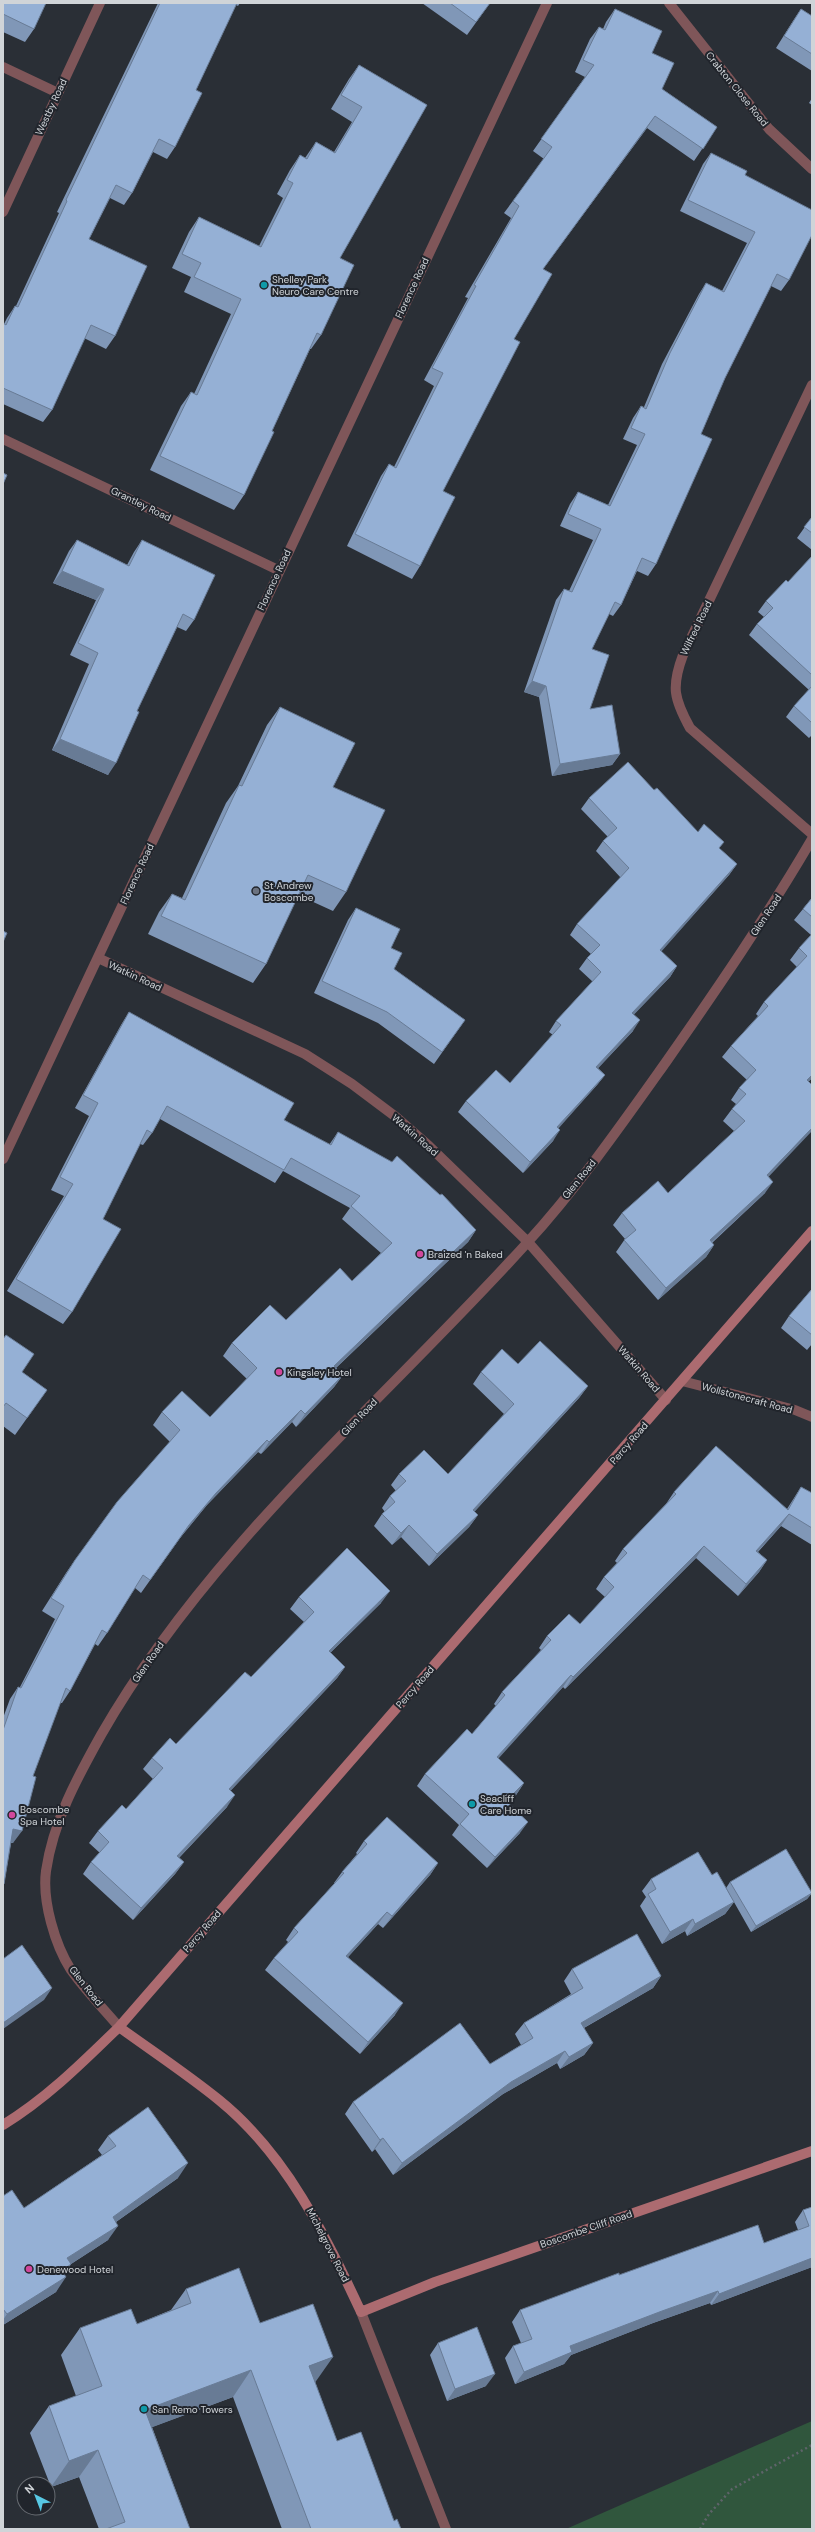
<svg xmlns="http://www.w3.org/2000/svg" width="815" height="2532" font-family="'DM Sans',sans-serif">
<style>
.green{fill:#30563d}
.lines{fill:none;stroke-linecap:round;stroke-linejoin:round}
.path{stroke:#5f646a;stroke-width:2.5;stroke-dasharray:2 3;stroke-linecap:butt}
.street{stroke:#7f5659;stroke-width:10}
.secondary{stroke:#ac6b70;stroke-width:10}
.wall{fill:#8097b7}
.shaded-wall{fill:#687b95}
.building{fill:#95b0d5;stroke:#687b95}
.culture-dot{fill:#0f9aa8;stroke:#21252c;stroke-width:1.5}
.worship-dot{fill:#6b7280;stroke:#21252c;stroke-width:1.5}
.hotel-dot{fill:#d1479c;stroke:#21252c;stroke-width:1.5}
.labels{text-anchor:middle;dominant-baseline:central;stroke-width:4;stroke-linejoin:round;paint-order:stroke}
.street-label{font-size:10px;fill:#d0d4d8;stroke:#21252c}
.poi-label{font-size:10px;fill:#d0d4d8;stroke:#21252c;text-anchor:start}
</style>
<rect width="100%" height="100%" fill="#2a2f36"/>
<path class="green" d="M 812,2421 L 812,2529 L 566,2529 Z"/>
<g class="lines">
<path class="path" d="M 700,2529 L 709,2514 L 732,2489 L 812,2445"/>
<path class="street" d="M 669,3 L 769,129 L 812,169
M 3,67 L 58,93
M 3,212 L 100,3
M 812,385 L 683,655 C 671,687 674,699 690,728 L 812,834
M 3,439 L 278,570
M 98,958 L 305,1054 L 352,1084 L 396,1117 L 429,1146 L 528,1242 L 666,1400
M 3,1159 L 547,3
M 682,1381 L 795,1410 L 812,1417
M 119,2027 C 103,2008 85,1990 71,1970 C 55,1945 42,1901 46,1871 C 53,1822 77,1778 101,1735 C 209,1546 382,1403 526,1244 C 578,1187 622,1124 666,1062 C 717,989 767,916 812,839
M 361,2312 L 446,2529"/>
<path class="secondary" d="M 119,2027 C 152,2051 187,2074 219,2100 C 287,2155 325,2235 361,2312 L 435,2282 L 812,2151
M 3,2125 C 47,2098 82,2063 119,2027 L 812,1231"/>
</g>
<path class="wall" d="M 3,3 L 34,29 L 25,42 L 3,32 Z
M 158,3 L 240,3 L 238,6 L 236,5 L 196,90 L 175,147 L 167,159 L 153,152 L 132,193 L 124,205 L 110,198 L 89,239 L 115,336 L 106,349 L 84,338 L 52,410 L 43,422 L 3,404 L 3,323 L 4,324 L 7,318 L 15,306 L 16,306 L 59,213 L 57,212 Z
M 422,3 L 490,3 L 467,35 Z
M 615,9 L 652,53 L 662,89 L 717,127 L 694,161 L 647,128 L 543,269 L 514,339 L 443,491 L 420,566 L 412,579 L 347,546 L 381,476 L 389,464 L 394,467 L 434,386 L 424,380 L 468,298 L 465,297 L 511,218 L 504,213 L 544,159 L 533,151 L 585,77 L 575,72 L 590,39 L 599,27 L 603,29 L 606,22 Z
M 801,9 L 812,16 L 812,71 L 776,48 L 793,21 Z
M 359,65 L 427,105 L 340,258 L 321,335 L 311,349 L 310,349 L 272,431 L 244,495 L 234,510 L 150,470 L 181,406 L 191,392 L 194,394 L 231,314 L 184,292 L 191,277 L 172,268 L 189,232 L 199,217 L 259,246 L 283,198 L 277,194 L 290,170 L 300,155 L 305,158 L 316,142 L 334,152 L 352,122 L 331,109 L 349,79 Z
M 812,98 L 812,105 L 809,103 Z
M 711,153 L 745,175 L 789,280 L 781,291 L 771,286 L 725,378 L 701,434 L 656,564 L 648,576 L 637,571 L 621,605 L 613,616 L 609,614 L 592,649 L 590,709 L 620,754 L 612,765 L 552,776 L 539,697 L 524,692 L 556,600 L 564,589 L 569,591 L 593,540 L 560,526 L 570,504 L 578,492 L 608,505 L 637,445 L 623,439 L 633,418 L 641,406 L 644,407 L 662,364 L 699,294 L 706,283 L 722,291 L 747,243 L 680,211 L 703,164 Z
M 812,517 L 812,550 L 797,538 Z
M 77,540 L 127,565 L 134,552 L 142,540 L 194,620 L 186,631 L 177,627 L 137,711 L 108,775 L 52,750 L 89,664 L 70,655 L 96,600 L 53,583 L 69,551 Z
M 812,556 L 812,737 L 811,736 L 809,738 L 786,717 L 794,706 L 809,690 L 749,635 L 757,624 L 764,617 L 758,612 L 766,601 L 788,582 Z
M 280,707 L 333,787 L 346,892 L 333,911 L 298,895 L 266,964 L 253,983 L 148,934 L 159,912 L 172,894 L 182,898 L 226,803 L 238,786 L 267,725 Z
M 654,790 L 698,832 L 720,849 L 737,864 L 729,875 L 661,951 L 677,966 L 670,977 L 634,1014 L 633,1031 L 598,1068 L 605,1075 L 597,1085 L 558,1128 L 553,1141 L 523,1173 L 458,1112 L 466,1101 L 510,1083 L 553,1035 L 549,1032 L 556,1021 L 593,982 L 579,969 L 587,958 L 591,954 L 570,935 L 577,924 L 621,878 L 596,851 L 603,841 L 608,837 L 581,809 L 589,798 Z
M 812,898 L 812,1078 L 809,1081 L 768,1177 L 765,1193 L 712,1243 L 714,1245 L 706,1257 L 658,1300 L 616,1252 L 625,1239 L 613,1225 L 622,1213 L 668,1193 L 734,1131 L 723,1121 L 732,1109 L 736,1104 L 731,1100 L 739,1088 L 747,1080 L 722,1057 L 731,1046 L 758,1016 L 756,1014 L 764,1002 L 797,967 L 790,960 L 799,948 L 811,935 L 794,920 Z
M 356,908 L 391,948 L 394,969 L 465,1020 L 434,1064 L 378,1023 L 314,993 L 348,920 Z
M 129,1012 L 284,1120 L 329,1145 L 338,1132 L 476,1230 L 468,1242 L 336,1368 L 343,1375 L 334,1387 L 296,1427 L 292,1422 L 261,1454 L 258,1452 L 207,1505 L 180,1538 L 141,1593 L 135,1588 L 107,1633 L 98,1646 L 95,1644 L 70,1691 L 62,1703 L 60,1703 L 33,1776 L 13,1843 L 11,1843 L 4,1884 L 3,1885 L 3,1718 L 10,1699 L 18,1687 L 20,1687 L 55,1619 L 42,1611 L 66,1573 L 75,1560 L 170,1442 L 153,1425 L 162,1412 L 210,1417 L 247,1379 L 223,1356 L 232,1343 L 286,1320 L 352,1281 L 381,1253 L 342,1219 L 350,1208 L 283,1171 L 275,1183 L 160,1119 L 152,1133 L 143,1145 L 140,1144 L 103,1219 L 72,1312 L 63,1324 L 7,1291 L 64,1196 L 51,1190 L 89,1116 L 75,1108 L 121,1025 Z
M 812,1289 L 812,1344 L 807,1350 L 781,1328 L 789,1316 Z
M 3,1339 L 22,1372 L 47,1390 L 15,1435 L 3,1426 Z
M 518,1364 L 588,1386 L 579,1398 L 474,1512 L 478,1515 L 469,1527 L 429,1566 L 401,1537 L 392,1545 L 374,1526 L 382,1514 L 385,1512 L 382,1508 L 390,1496 L 396,1491 L 391,1485 L 399,1474 L 448,1474 L 504,1414 L 473,1384 L 481,1372 Z
M 801,1487 L 812,1493 L 812,1545 L 781,1526 L 758,1552 L 767,1560 L 759,1572 L 738,1596 L 696,1558 L 565,1689 L 563,1687 L 498,1758 L 524,1783 L 516,1795 L 508,1803 L 520,1833 L 487,1868 L 452,1835 L 459,1825 L 417,1786 L 425,1774 L 472,1734 L 496,1706 L 494,1704 L 502,1692 L 541,1650 L 539,1648 L 547,1636 L 580,1624 L 605,1597 L 596,1589 L 604,1577 L 617,1563 L 615,1561 L 623,1549 L 666,1504 L 674,1492 L 787,1509 Z
M 299,1597 L 381,1603 L 330,1653 L 345,1667 L 337,1678 L 230,1791 L 227,1807 L 179,1858 L 184,1862 L 175,1874 L 133,1920 L 83,1874 L 91,1862 L 100,1853 L 89,1843 L 98,1831 L 126,1809 L 153,1779 L 143,1769 L 152,1758 L 176,1744 L 251,1677 L 304,1622 L 290,1609 Z
M 364,1841 L 438,1863 L 430,1875 L 383,1928 L 378,1924 L 348,1957 L 395,2015 L 360,2054 L 265,1970 L 274,1958 L 288,1942 L 286,1940 L 294,1928 L 334,1884 L 334,1883 L 342,1872 L 357,1854 L 356,1853 Z
M 712,1875 L 734,1902 L 725,1914 L 687,1936 L 685,1931 L 662,1944 L 640,1906 L 646,1897 L 642,1891 L 651,1879 Z
M 730,1882 L 812,1893 L 807,1899 L 751,1932 L 726,1888 Z
M 572,1969 L 661,1976 L 653,1988 L 584,2028 L 593,2043 L 584,2055 L 560,2069 L 557,2063 L 503,2094 L 393,2175 L 375,2149 L 372,2152 L 345,2114 L 353,2102 L 490,2064 L 521,2045 L 515,2034 L 524,2023 L 571,1994 L 564,1981 Z
M 108,2136 L 178,2178 L 116,2222 L 108,2240 L 71,2264 L 64,2275 L 56,2292 L 3,2325 L 3,2196 L 24,2208 L 102,2155 L 98,2150 Z
M 812,2207 L 812,2267 L 711,2305 L 710,2303 L 653,2323 L 571,2355 L 564,2364 L 515,2384 L 505,2358 L 513,2346 L 521,2343 L 512,2322 L 520,2310 L 619,2275 L 764,2243 L 798,2230 L 795,2222 L 803,2210 Z
M 186,2289 L 260,2323 L 315,2382 L 337,2441 L 394,2521 L 401,2529 L 282,2529 L 233,2397 L 152,2427 L 190,2529 L 99,2529 L 79,2477 L 51,2487 L 30,2433 L 49,2406 L 76,2396 L 61,2355 L 80,2328 L 137,2324 L 171,2310 Z
M 438,2343 L 486,2386 L 447,2401 L 430,2355 Z"/>
<path class="shaded-wall" d="M 655,116 L 647,128 L 534,281 L 543,269 Z
M 62,571 L 104,589 L 96,600 L 53,583 Z
M 532,681 L 546,686 L 539,697 L 524,692 Z
M 60,739 L 116,763 L 108,775 L 52,750 Z
M 620,754 L 612,765 L 552,776 L 560,764 Z
M 737,864 L 729,875 L 653,961 L 660,950 Z
M 677,966 L 670,977 L 625,1024 L 632,1013 Z
M 640,1020 L 633,1031 L 589,1078 L 596,1067 Z
M 605,1075 L 597,1085 L 550,1138 L 557,1127 Z
M 812,1075 L 812,1078 L 799,1092 L 807,1080 Z
M 812,1128 L 812,1131 L 759,1187 L 767,1175 Z
M 560,1130 L 553,1141 L 523,1173 L 530,1162 Z
M 773,1182 L 765,1193 L 701,1252 L 710,1240 Z
M 476,1230 L 468,1242 L 325,1378 L 334,1366 Z
M 714,1245 L 706,1257 L 658,1300 L 666,1288 Z
M 343,1375 L 334,1387 L 296,1427 L 305,1414 Z
M 588,1386 L 579,1398 L 465,1522 L 473,1510 Z
M 301,1410 L 292,1422 L 261,1454 L 269,1442 Z
M 267,1440 L 258,1452 L 207,1505 L 180,1538 L 141,1593 L 189,1525 L 216,1493 Z
M 789,1514 L 781,1526 L 748,1562 L 756,1551 Z
M 478,1515 L 469,1527 L 429,1566 L 437,1554 Z
M 409,1525 L 401,1537 L 392,1545 L 401,1533 Z
M 704,1546 L 696,1558 L 565,1689 L 573,1677 Z
M 767,1560 L 759,1572 L 738,1596 L 746,1584 Z
M 390,1591 L 381,1603 L 320,1663 L 329,1651 Z
M 345,1667 L 337,1678 L 221,1801 L 229,1789 Z
M 571,1675 L 563,1687 L 489,1769 L 497,1757 Z
M 524,1783 L 516,1795 L 498,1813 L 506,1801 Z
M 235,1795 L 227,1807 L 169,1868 L 177,1856 Z
M 528,1822 L 520,1833 L 487,1868 L 495,1857 Z
M 13,1829 L 22,1831 L 13,1843 L 4,1841 Z
M 184,1862 L 175,1874 L 133,1920 L 141,1908 Z
M 438,1863 L 430,1875 L 383,1928 L 392,1916 Z
M 812,1893 L 807,1899 L 751,1932 L 756,1926 Z
M 734,1902 L 725,1914 L 687,1936 L 695,1924 Z
M 387,1912 L 378,1924 L 338,1968 L 346,1956 Z
M 693,1919 L 685,1931 L 662,1944 L 670,1932 Z
M 661,1976 L 653,1988 L 573,2034 L 581,2023 Z
M 52,1988 L 44,2000 L 3,2029 L 3,2023 Z
M 403,2003 L 395,2015 L 360,2054 L 368,2042 Z
M 593,2043 L 584,2055 L 560,2069 L 569,2057 Z
M 565,2051 L 557,2063 L 503,2094 L 393,2175 L 402,2163 L 511,2082 Z
M 383,2138 L 375,2149 L 372,2152 L 380,2140 Z
M 188,2163 L 178,2178 L 103,2231 L 113,2217 Z
M 118,2226 L 108,2240 L 57,2273 L 67,2258 Z
M 812,2258 L 812,2267 L 711,2305 L 719,2294 Z
M 71,2264 L 61,2279 L 62,2271 Z
M 66,2277 L 56,2292 L 3,2325 L 3,2320 L 7,2314 Z
M 718,2291 L 710,2303 L 653,2323 L 571,2355 L 564,2364 L 515,2384 L 524,2372 L 570,2346 L 662,2311 Z
M 333,2357 L 314,2384 L 309,2366 Z
M 251,2370 L 233,2397 L 126,2437 L 145,2410 Z
M 495,2374 L 486,2386 L 447,2401 L 455,2389 Z
M 98,2450 L 79,2477 L 51,2487 L 69,2461 Z"/>
<path class="building" d="M 3,3 L 46,3 L 34,29 L 3,14 Z
M 160,3 L 237,3 L 196,90 L 202,93 L 175,147 L 159,139 L 132,193 L 116,185 L 89,239 L 147,266 L 115,336 L 91,325 L 52,410 L 3,388 L 3,323 L 6,325 L 15,306 L 18,307 L 67,201 L 66,200 Z
M 450,3 L 490,3 L 476,22 Z
M 615,9 L 662,31 L 652,53 L 674,63 L 662,89 L 717,127 L 703,149 L 655,116 L 543,269 L 552,274 L 514,339 L 520,342 L 443,491 L 455,497 L 420,566 L 355,534 L 389,464 L 396,468 L 443,373 L 432,368 L 476,286 L 474,285 L 519,206 L 513,201 L 552,147 L 541,139 L 594,65 L 583,60 L 599,27 L 605,30 Z
M 801,9 L 812,16 L 812,54 L 784,36 Z
M 359,65 L 427,105 L 340,258 L 354,265 L 321,335 L 317,333 L 272,431 L 274,432 L 244,495 L 160,456 L 191,392 L 197,395 L 241,299 L 194,277 L 201,263 L 182,254 L 199,217 L 261,247 L 293,183 L 287,180 L 300,155 L 307,159 L 316,142 L 335,153 L 362,107 L 341,95 Z
M 711,153 L 747,171 L 745,175 L 812,210 L 812,235 L 789,280 L 777,274 L 725,378 L 701,434 L 712,439 L 656,564 L 642,558 L 621,605 L 615,602 L 592,649 L 609,655 L 590,709 L 612,705 L 620,754 L 560,764 L 546,686 L 532,681 L 564,589 L 572,592 L 601,529 L 568,514 L 578,492 L 610,506 L 645,434 L 631,428 L 641,406 L 646,409 L 670,353 L 706,283 L 724,292 L 755,232 L 688,200 Z
M 3,473 L 7,475 L 3,484 Z
M 812,517 L 812,533 L 804,527 Z
M 77,540 L 129,566 L 142,540 L 215,575 L 194,620 L 183,614 L 137,711 L 139,712 L 116,763 L 60,739 L 98,653 L 78,643 L 104,589 L 62,571 Z
M 812,556 L 812,675 L 757,624 L 773,608 L 766,601 L 786,580 L 788,582 Z
M 812,686 L 812,723 L 794,706 Z
M 280,707 L 355,743 L 333,787 L 385,810 L 346,892 L 308,875 L 266,964 L 161,916 L 172,894 L 185,900 L 239,785 L 242,786 Z
M 628,762 L 654,790 L 657,788 L 698,832 L 704,824 L 724,842 L 719,848 L 737,864 L 660,950 L 677,966 L 632,1013 L 640,1020 L 596,1067 L 605,1075 L 557,1127 L 560,1130 L 530,1162 L 466,1101 L 496,1070 L 510,1083 L 561,1025 L 556,1021 L 601,972 L 587,958 L 600,945 L 577,924 L 629,868 L 603,841 L 617,828 L 589,798 Z
M 812,898 L 812,917 L 803,909 Z
M 356,908 L 400,929 L 391,948 L 402,953 L 394,969 L 465,1020 L 442,1052 L 387,1012 L 322,981 Z
M 3,931 L 7,933 L 3,942 Z
M 812,934 L 812,1075 L 807,1080 L 812,1085 L 812,1128 L 767,1175 L 773,1182 L 710,1240 L 714,1245 L 666,1288 L 624,1240 L 636,1230 L 622,1213 L 658,1181 L 668,1193 L 745,1121 L 732,1109 L 746,1094 L 739,1088 L 756,1070 L 731,1046 L 768,1006 L 764,1002 L 807,956 L 799,948 Z
M 129,1012 L 294,1103 L 284,1120 L 331,1145 L 338,1132 L 392,1162 L 397,1156 L 440,1195 L 442,1194 L 476,1230 L 334,1366 L 343,1375 L 305,1414 L 301,1410 L 269,1442 L 267,1440 L 216,1493 L 189,1525 L 150,1580 L 143,1575 L 107,1633 L 102,1630 L 70,1691 L 66,1688 L 33,1776 L 36,1777 L 22,1831 L 13,1829 L 4,1884 L 3,1883 L 3,1730 L 18,1687 L 21,1688 L 64,1606 L 51,1598 L 75,1560 L 117,1502 L 180,1430 L 162,1412 L 182,1391 L 210,1417 L 257,1368 L 232,1343 L 270,1305 L 286,1320 L 340,1268 L 352,1281 L 392,1243 L 351,1206 L 360,1196 L 291,1158 L 284,1170 L 167,1106 L 152,1133 L 147,1130 L 103,1219 L 121,1229 L 72,1312 L 16,1279 L 73,1184 L 60,1177 L 98,1103 L 83,1095 Z
M 812,1289 L 812,1335 L 789,1316 Z
M 6,1335 L 34,1354 L 22,1372 L 47,1390 L 27,1418 L 6,1403 L 3,1407 L 3,1339 Z
M 540,1341 L 588,1386 L 473,1510 L 478,1515 L 437,1554 L 409,1525 L 401,1533 L 382,1514 L 395,1502 L 390,1496 L 406,1481 L 399,1474 L 424,1450 L 448,1474 L 514,1404 L 481,1372 L 502,1349 L 518,1364 Z
M 716,1446 L 788,1510 L 801,1487 L 812,1493 L 812,1528 L 789,1514 L 756,1551 L 767,1560 L 746,1584 L 704,1546 L 573,1677 L 571,1675 L 497,1757 L 524,1783 L 506,1801 L 528,1822 L 495,1857 L 460,1824 L 469,1814 L 425,1774 L 467,1729 L 472,1734 L 505,1695 L 502,1692 L 551,1640 L 547,1636 L 569,1614 L 580,1624 L 614,1587 L 604,1577 L 627,1553 L 623,1549 L 676,1494 L 674,1492 Z
M 347,1548 L 390,1591 L 329,1651 L 345,1667 L 229,1789 L 235,1795 L 177,1856 L 184,1862 L 141,1908 L 91,1862 L 109,1842 L 98,1831 L 122,1805 L 126,1809 L 163,1768 L 152,1758 L 170,1738 L 176,1744 L 245,1672 L 251,1677 L 314,1612 L 299,1597 Z
M 387,1817 L 438,1863 L 392,1916 L 387,1912 L 346,1956 L 403,2003 L 368,2042 L 274,1958 L 298,1932 L 294,1928 L 344,1873 L 342,1872 L 367,1844 L 364,1841 Z
M 786,1849 L 812,1893 L 756,1926 L 730,1882 Z
M 698,1852 L 712,1875 L 717,1872 L 734,1902 L 695,1924 L 693,1919 L 670,1932 L 648,1894 L 656,1889 L 651,1879 Z
M 637,1934 L 661,1976 L 581,2023 L 593,2043 L 569,2057 L 565,2051 L 511,2082 L 402,2163 L 383,2138 L 380,2140 L 353,2102 L 460,2023 L 490,2064 L 533,2038 L 524,2023 L 583,1988 L 572,1969 Z
M 22,1945 L 52,1988 L 3,2023 L 3,1959 Z
M 148,2107 L 188,2163 L 113,2217 L 118,2226 L 67,2258 L 71,2264 L 62,2271 L 66,2277 L 7,2314 L 3,2309 L 3,2196 L 12,2190 L 24,2208 L 116,2146 L 108,2136 Z
M 812,2207 L 812,2258 L 719,2294 L 718,2291 L 662,2311 L 570,2346 L 572,2352 L 524,2372 L 513,2346 L 532,2339 L 520,2310 L 619,2273 L 619,2275 L 758,2225 L 764,2243 L 809,2226 L 803,2210 Z
M 239,2268 L 260,2323 L 313,2304 L 333,2357 L 309,2366 L 337,2441 L 361,2432 L 394,2521 L 397,2519 L 401,2529 L 311,2529 L 251,2370 L 145,2410 L 190,2529 L 106,2529 L 125,2522 L 98,2450 L 69,2461 L 49,2406 L 102,2386 L 80,2328 L 131,2309 L 137,2324 L 191,2303 L 186,2289 Z
M 477,2327 L 495,2374 L 455,2389 L 438,2343 Z"/>
<g class="culture-dot">
<circle cx="264" cy="285" r="4"/>
<circle cx="472" cy="1804" r="4"/>
<circle cx="144" cy="2409" r="4"/>
</g>
<circle class="worship-dot" cx="256" cy="891" r="4"/>
<g class="hotel-dot">
<circle cx="420" cy="1254" r="4"/>
<circle cx="279" cy="1372" r="4"/>
<circle cx="12" cy="1815" r="4"/>
<circle cx="29" cy="2269" r="4"/>
</g>
<g class="labels">
<g class="street-label">
<text transform="translate(737 89) rotate(51)">Crabton Close Road</text>
<text transform="translate(51 107) rotate(-65)">Westby Road</text>
<text transform="translate(412 288) rotate(-65)">Florence Road</text>
<text transform="translate(141 504) rotate(26)">Grantley Road</text>
<text transform="translate(274 580) rotate(-65)">Florence Road</text>
<text transform="translate(696 628) rotate(-64)">Wilfred Road</text>
<text transform="translate(137 874) rotate(-65)">Florence Road</text>
<text transform="translate(766 915) rotate(-56)">Glen Road</text>
<text transform="translate(135 976) rotate(25)">Watkin Road</text>
<text transform="translate(415 1135) rotate(41)">Watkin Road</text>
<text transform="translate(579 1179) rotate(-51)">Glen Road</text>
<text transform="translate(639 1369) rotate(49)">Watkin Road</text>
<text transform="translate(747 1398) rotate(15)">Wollstonecraft Road</text>
<text transform="translate(359 1417) rotate(-46)">Glen Road</text>
<text transform="translate(629 1443) rotate(-49)">Percy Road</text>
<text transform="translate(148 1662) rotate(-55)">Glen Road</text>
<text transform="translate(415 1687) rotate(-49)">Percy Road</text>
<text transform="translate(202 1931) rotate(-49)">Percy Road</text>
<text transform="translate(86 1986) rotate(52)">Glen Road</text>
<text transform="translate(586 2229) rotate(-19)">Boscombe Cliff Road</text>
<text transform="translate(328 2245) rotate(63)">Michelgrove Road</text>
</g>
<g class="poi-label">
<text x="272" y="279">Shelley Park<tspan x="272" dy="12">Neuro Care Centre</tspan></text>
<text x="264" y="885">St Andrew<tspan x="264" dy="12">Boscombe</tspan></text>
<text x="428" y="1254">Braized 'n Baked</text>
<text x="287" y="1372">Kingsley Hotel</text>
<text x="480" y="1798">Seacliff<tspan x="480" dy="12">Care Home</tspan></text>
<text x="20" y="1809">Boscombe<tspan x="20" dy="12">Spa Hotel</tspan></text>
<text x="37" y="2269">Denewood Hotel</text>
<text x="152" y="2409">San Remo Towers</text>
</g>
</g>
<rect width="815" height="2532" fill="none" stroke="#d0d4d8" stroke-width="8"/>
<g transform="translate(36 2496) rotate(318)"><circle r="19" fill="#21252c" stroke="#676b71"/>
<path d="M0-3L7 15L0 10L-7 15Z" fill="#58c8e4"/>
<text y="-6" font-size="11" font-weight="bold" text-anchor="middle" fill="#d0d4d8">N</text>
</g>
</svg>
